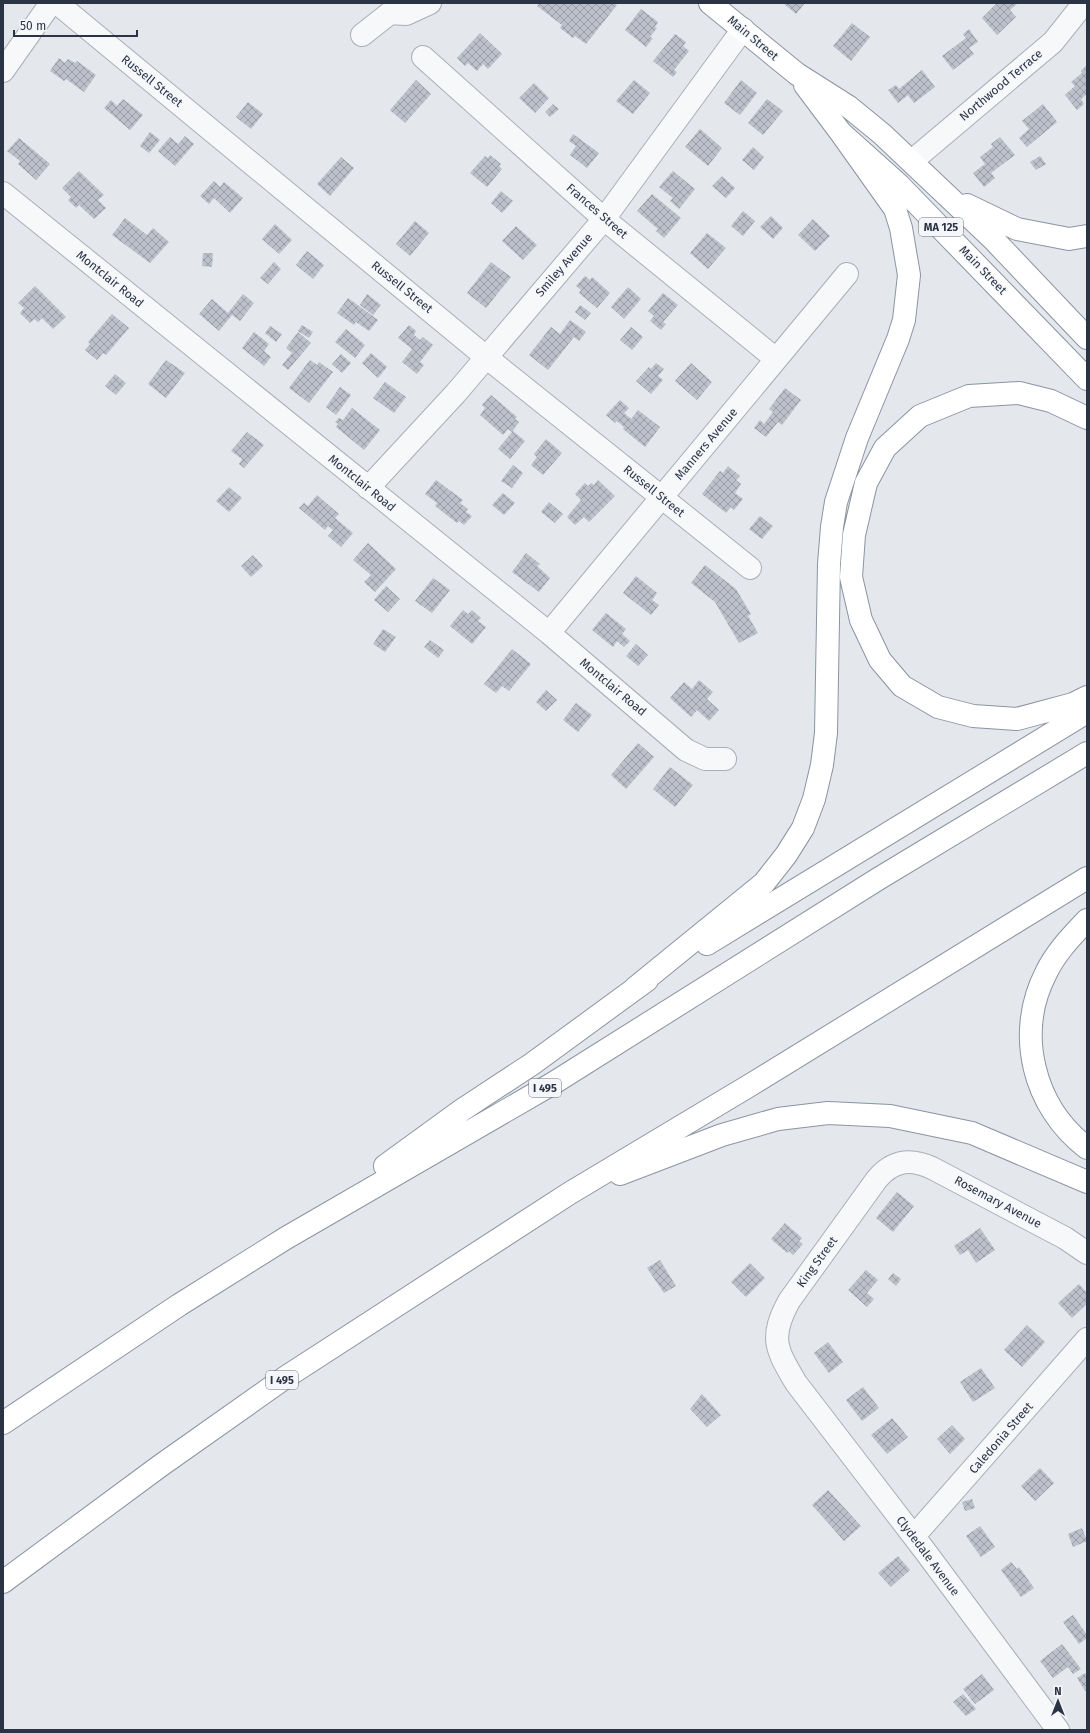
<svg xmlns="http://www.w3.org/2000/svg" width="1090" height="1733" font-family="'Fira Sans',sans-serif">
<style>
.building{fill:url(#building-cross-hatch)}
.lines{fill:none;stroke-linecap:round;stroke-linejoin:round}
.minor-casing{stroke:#a9aeb7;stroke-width:24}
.highway-casing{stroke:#8b94a3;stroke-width:24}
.minor{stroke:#f7f8fa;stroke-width:22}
.highway{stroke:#fff;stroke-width:22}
.labels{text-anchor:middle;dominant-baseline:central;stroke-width:3;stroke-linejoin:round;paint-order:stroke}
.shield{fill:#f4f6f9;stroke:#676e7b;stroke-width:1}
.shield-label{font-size:11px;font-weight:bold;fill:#2b3445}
.street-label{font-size:12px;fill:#2b3445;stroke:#f4f6f9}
</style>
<defs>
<pattern id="building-cross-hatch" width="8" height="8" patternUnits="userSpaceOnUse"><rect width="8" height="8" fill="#bbc0ca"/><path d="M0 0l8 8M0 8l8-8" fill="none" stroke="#989da6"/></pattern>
</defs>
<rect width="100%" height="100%" fill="#e4e7ec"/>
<path class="building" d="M 539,3 L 614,3 L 617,5 L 586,44 L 575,36 L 573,38 L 560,28 L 562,25 L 537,6 Z
M 783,3 L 805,3 L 796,14 Z
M 997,3 L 1018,3 L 1010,10 L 1016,17 L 997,35 L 982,18 Z
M 641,9 L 658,22 L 655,27 L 657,28 L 650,37 L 653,38 L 646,47 L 625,30 Z
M 852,23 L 870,37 L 851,61 L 833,46 Z
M 969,29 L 978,42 L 969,48 L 974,54 L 953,70 L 942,56 L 966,38 L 963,34 Z
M 480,33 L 502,54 L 488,69 L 483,64 L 477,71 L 468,63 L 465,66 L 457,58 Z
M 675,34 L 686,42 L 683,46 L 689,51 L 674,70 L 677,72 L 673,77 L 653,61 Z
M 59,58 L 65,63 L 68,59 L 75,63 L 77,61 L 96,75 L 84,92 L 66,79 L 64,81 L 50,71 Z
M 1087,65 L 1087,94 L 1081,99 L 1084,104 L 1077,110 L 1065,95 L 1075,86 L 1071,82 L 1082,73 L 1081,71 Z
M 922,70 L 935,87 L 914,103 L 908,95 L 898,103 L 888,90 L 896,85 L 899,89 Z
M 416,80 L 431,94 L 405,123 L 390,110 Z
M 634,80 L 650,93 L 633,114 L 616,101 Z
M 741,80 L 757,93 L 740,115 L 724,103 Z
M 534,83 L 549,98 L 535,113 L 519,98 Z
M 123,99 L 143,115 L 130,130 L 104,108 L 111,100 L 117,106 Z
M 767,99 L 783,111 L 763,135 L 748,123 Z
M 248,102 L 263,114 L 251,129 L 236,117 Z
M 553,104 L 559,109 L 550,117 L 545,112 Z
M 1043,104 L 1057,122 L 1027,147 L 1019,138 L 1029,129 L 1022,121 Z
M 700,129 L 722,148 L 708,166 L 685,147 Z
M 150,132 L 160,140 L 149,153 L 140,146 Z
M 573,134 L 599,153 L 587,168 L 570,155 L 576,146 L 569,141 Z
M 185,136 L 194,144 L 175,166 L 158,151 L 170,137 L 178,144 Z
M 1000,137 L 1015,155 L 991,173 L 995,178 L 984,187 L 973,173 L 985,164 L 980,157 L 993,147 L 991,144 Z
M 19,138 L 50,164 L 36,180 L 18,164 L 20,161 L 7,151 Z
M 753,147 L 764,157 L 754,170 L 742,160 Z
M 490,155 L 501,164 L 499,166 L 502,169 L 487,187 L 470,173 L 485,156 L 488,158 Z
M 1040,156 L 1046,164 L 1036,170 L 1030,162 Z
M 341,157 L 354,168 L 330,196 L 317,184 Z
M 79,171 L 104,195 L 98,200 L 106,208 L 94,219 L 79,205 L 76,208 L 68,200 L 71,197 L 62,188 Z
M 673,171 L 695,189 L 679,209 L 670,201 L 673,198 L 659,187 Z
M 722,176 L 735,188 L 726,198 L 712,186 Z
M 214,181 L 220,187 L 224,182 L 243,198 L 230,213 L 214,198 L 209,204 L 200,196 Z
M 501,191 L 513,201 L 502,213 L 491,203 Z
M 652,194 L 681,218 L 664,238 L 656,231 L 658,229 L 637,211 Z
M 743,211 L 755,221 L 743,236 L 731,226 Z
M 771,216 L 783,228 L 773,239 L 760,227 Z
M 125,218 L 147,235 L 153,228 L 169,242 L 150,263 L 112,235 Z
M 813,219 L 830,236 L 815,251 L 798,235 Z
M 415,221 L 429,233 L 410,256 L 396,244 Z
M 275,224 L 292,240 L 279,254 L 262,239 Z
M 516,226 L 537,245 L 523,260 L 502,241 Z
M 707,233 L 726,248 L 708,269 L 690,253 Z
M 307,251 L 324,265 L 313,279 L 296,265 Z
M 203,253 L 213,253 L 212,267 L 202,266 Z
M 274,262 L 281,269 L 268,284 L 260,278 Z
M 491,262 L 511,277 L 486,308 L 467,293 Z
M 585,276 L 590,280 L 592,277 L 610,293 L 597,308 L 579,293 L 581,290 L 576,286 Z
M 35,286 L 66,317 L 53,329 L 42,318 L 38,322 L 34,319 L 30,323 L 20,313 L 24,308 L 18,303 Z
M 628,287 L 641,299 L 624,319 L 611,307 Z
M 663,293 L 678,305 L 663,322 L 666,324 L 661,330 L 650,321 L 654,316 L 648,311 Z
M 243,294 L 254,303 L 240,321 L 232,315 L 219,331 L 199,314 L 212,299 L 228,313 Z
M 367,294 L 381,305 L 373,315 L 360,305 Z
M 348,298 L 378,320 L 369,331 L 356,322 L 354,325 L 337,313 Z
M 580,305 L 591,313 L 585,320 L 575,312 Z
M 112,314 L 129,328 L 106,355 L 103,353 L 97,360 L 85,350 L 90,344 L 88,342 Z
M 570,320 L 586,332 L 579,341 L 574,337 L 548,370 L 529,355 L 551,327 L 560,334 Z
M 302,325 L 313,332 L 309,338 L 298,331 Z
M 409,325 L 416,331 L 414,335 L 420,340 L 423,337 L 433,345 L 420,362 L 424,365 L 417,374 L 402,362 L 412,349 L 398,338 Z
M 270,326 L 282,334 L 276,342 L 265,333 Z
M 631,327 L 643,337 L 632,350 L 620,340 Z
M 346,329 L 365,345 L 355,358 L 335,342 Z
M 254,332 L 269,344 L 264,351 L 271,357 L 264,366 L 242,348 Z
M 298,332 L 311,343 L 288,370 L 282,365 L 292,353 L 286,348 Z
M 371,353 L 387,367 L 378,378 L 362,363 Z
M 341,354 L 351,363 L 342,373 L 332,364 Z
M 166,360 L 185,373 L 166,398 L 148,384 Z
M 310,360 L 317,365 L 319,362 L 333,372 L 309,403 L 289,388 Z
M 656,363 L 664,369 L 658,376 L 663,380 L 651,394 L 636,381 L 649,367 L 651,369 Z
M 691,363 L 712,382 L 697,400 L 675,381 Z
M 115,374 L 126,383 L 116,395 L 105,386 Z
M 385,382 L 406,397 L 394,413 L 373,398 Z
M 340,387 L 351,395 L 336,415 L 326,407 Z
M 785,388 L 801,400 L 782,425 L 778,422 L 766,437 L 754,428 L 760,420 L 764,424 L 773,412 L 769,409 Z
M 491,395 L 517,417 L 515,419 L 519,422 L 512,432 L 508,429 L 503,435 L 480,415 L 485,408 L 482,405 Z
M 620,400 L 629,408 L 624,413 L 631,419 L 638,410 L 660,427 L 645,447 L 623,429 L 624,427 L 617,421 L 615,423 L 606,415 Z
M 352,408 L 380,430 L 364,450 L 336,427 L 338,424 L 335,422 L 339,418 L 343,420 Z
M 513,431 L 525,441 L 510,459 L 498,449 Z
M 247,432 L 264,445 L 244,468 L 239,464 L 242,459 L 231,451 Z
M 546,439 L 562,453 L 543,475 L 531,465 L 537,457 L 534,454 Z
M 513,465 L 523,473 L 512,488 L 501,481 Z
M 728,466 L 740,476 L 736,480 L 741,484 L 735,493 L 743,499 L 734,510 L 731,507 L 726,513 L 702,494 L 720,471 L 723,473 Z
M 436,480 L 463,500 L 460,503 L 468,509 L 466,512 L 472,516 L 464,525 L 459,521 L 457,523 L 435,506 L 437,503 L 425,494 Z
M 598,480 L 615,496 L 589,522 L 584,517 L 575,525 L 567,517 L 581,500 L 575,494 L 585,483 L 588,486 L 591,483 L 594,485 Z
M 229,487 L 242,498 L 229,512 L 216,501 Z
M 503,493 L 515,503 L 504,515 L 492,505 Z
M 317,495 L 339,514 L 335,518 L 353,533 L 341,547 L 328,536 L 333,530 L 328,526 L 325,530 L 299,508 L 304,503 L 308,506 Z
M 549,502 L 563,514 L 555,523 L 541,512 Z
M 760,516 L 773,526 L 762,539 L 749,529 Z
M 368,543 L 396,569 L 375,592 L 364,582 L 371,575 L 353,560 Z
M 526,553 L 540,564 L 537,566 L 550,578 L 539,592 L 512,572 Z
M 253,555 L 263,566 L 251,577 L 241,566 Z
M 705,565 L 736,589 L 751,614 L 748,616 L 758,633 L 739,643 L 715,602 L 691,583 Z
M 636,576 L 657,593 L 652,600 L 659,605 L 651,615 L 623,593 Z
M 433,578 L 450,590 L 432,613 L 415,601 Z
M 386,586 L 400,599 L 388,612 L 374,600 Z
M 463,610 L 468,614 L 472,610 L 481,618 L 478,621 L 486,627 L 472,644 L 450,626 Z
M 606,613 L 626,629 L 622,634 L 630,641 L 624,647 L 617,641 L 613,647 L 592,630 Z
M 383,629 L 396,637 L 385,652 L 373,644 Z
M 430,640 L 444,650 L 438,658 L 424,647 Z
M 636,644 L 648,655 L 638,666 L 626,656 Z
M 512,649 L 531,664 L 509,691 L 502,686 L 496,693 L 484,684 Z
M 699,680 L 713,692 L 707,699 L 719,710 L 709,721 L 697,710 L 691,717 L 670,698 L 684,682 L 692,689 Z
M 546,690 L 557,700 L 546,711 L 536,702 Z
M 576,703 L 592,715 L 578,732 L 563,720 Z
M 638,743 L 654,757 L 626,789 L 611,775 Z
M 670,767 L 693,785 L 675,807 L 653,789 Z
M 897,1192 L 914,1206 L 893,1232 L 876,1218 Z
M 785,1223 L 802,1238 L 799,1241 L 803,1244 L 793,1255 L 788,1251 L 787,1253 L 771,1239 Z
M 980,1228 L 995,1250 L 976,1263 L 968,1250 L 960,1255 L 954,1246 Z
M 660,1260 L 676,1286 L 664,1293 L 647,1268 Z
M 750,1263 L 765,1278 L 746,1297 L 731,1282 Z
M 866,1270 L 878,1280 L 867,1293 L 874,1299 L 867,1307 L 848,1290 Z
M 893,1273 L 901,1279 L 896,1286 L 888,1279 Z
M 1079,1284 L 1087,1293 L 1087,1304 L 1072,1318 L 1058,1303 Z
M 1027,1325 L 1045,1342 L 1022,1367 L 1004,1350 Z
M 828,1342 L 843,1362 L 829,1373 L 814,1353 Z
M 981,1368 L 995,1388 L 973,1402 L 960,1382 Z
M 863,1387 L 879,1408 L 862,1421 L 846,1400 Z
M 702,1394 L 721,1415 L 707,1427 L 690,1409 Z
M 892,1418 L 908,1437 L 887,1454 L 871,1435 Z
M 952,1425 L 965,1439 L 950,1454 L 937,1439 Z
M 1040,1468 L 1054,1483 L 1035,1501 L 1021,1486 Z
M 828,1490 L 861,1526 L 844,1541 L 812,1505 Z
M 972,1499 L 975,1508 L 965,1511 L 962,1502 Z
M 980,1526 L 995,1547 L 981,1557 L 966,1536 Z
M 1082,1528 L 1087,1541 L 1073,1547 L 1068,1534 Z
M 898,1556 L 910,1570 L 891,1587 L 878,1573 Z
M 1011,1562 L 1017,1569 L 1019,1567 L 1034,1588 L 1021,1597 L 1001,1570 Z
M 1073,1615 L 1087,1635 L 1087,1638 L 1079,1644 L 1063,1622 Z
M 1062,1644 L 1081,1669 L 1073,1674 L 1068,1667 L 1053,1678 L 1040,1661 Z
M 1085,1673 L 1087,1677 L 1087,1690 L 1085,1691 L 1077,1678 Z
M 982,1674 L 994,1690 L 975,1704 L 963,1689 Z
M 963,1694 L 976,1709 L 966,1716 L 953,1702 Z"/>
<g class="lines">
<g class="minor-casing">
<path id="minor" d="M 57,3 L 486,357 L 750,568
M 362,35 L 390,13 L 406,14 L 430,3
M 423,57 L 604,219 L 776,359
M 3,71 L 51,3
M 912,161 L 1053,42 L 1084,3
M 3,193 L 549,633 L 686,750 L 705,759 L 725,759
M 368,488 L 456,393 L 604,219 L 743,29
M 549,633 L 847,274
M 914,1536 L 1087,1339
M 1058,1730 L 925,1551 L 796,1383 C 776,1349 769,1338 789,1301 L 877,1179 C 893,1160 910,1158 932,1168 L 1065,1238 L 1087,1253"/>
</g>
<g class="highway-casing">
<path id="highway" d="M 710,3 L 797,74 L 849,107 L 882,134 L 993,239 L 1087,338
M 805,85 L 841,133 L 899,185 L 1087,379
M 967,205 L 1017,229 L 1069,239 L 1087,236
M 1087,418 L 1051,401 L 1019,393 L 969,396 L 920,416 L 885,448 L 866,483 L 854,535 L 851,577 L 861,620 L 880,660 L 902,686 L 938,707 L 973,716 L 1017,719 L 1073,704 L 1087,697
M 1087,920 C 1072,936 1056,952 1046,973 C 1015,1033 1033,1107 1087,1148
M 707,944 L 1087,712
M 635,988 L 764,883 L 786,855 L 803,828 L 814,799 L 822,765 L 826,733 L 829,564 L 832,527 L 836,502 L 857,438 L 898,339 L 904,320 L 909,275 L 901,228 L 895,209 L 841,133
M 385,1166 L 462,1110 L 532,1064 L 647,980
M 620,1174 L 722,1135 L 778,1119 L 828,1113 L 890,1116 L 972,1133 L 1087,1182
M 3,1423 L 179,1305 L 286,1238 L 552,1084 L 878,879 L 1087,753
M 3,1582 L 160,1466 L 286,1377 L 570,1193 L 752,1084 L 1087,878"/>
</g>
<use href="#minor" class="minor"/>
<use href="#highway" class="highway"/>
</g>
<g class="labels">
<g class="shield">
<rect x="919" y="218" width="44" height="18" rx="3"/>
<rect x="529" y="1079" width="32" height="18" rx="3"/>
<rect x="266" y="1371" width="32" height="18" rx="3"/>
</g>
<g class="shield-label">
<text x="941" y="227">MA 125</text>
<text x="545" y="1088">I 495</text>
<text x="282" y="1380">I 495</text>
</g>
<g class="street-label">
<text transform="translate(753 38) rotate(40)">Main Street</text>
<text transform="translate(152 81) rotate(39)">Russell Street</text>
<text transform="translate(1001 85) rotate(-40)">Northwood Terrace</text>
<text transform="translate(597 211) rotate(41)">Frances Street</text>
<text transform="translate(564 265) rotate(-49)">Smiley Avenue</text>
<text transform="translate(983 270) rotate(46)">Main Street</text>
<text transform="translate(110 279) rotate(39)">Montclair Road</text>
<text transform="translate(402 287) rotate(39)">Russell Street</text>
<text transform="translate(706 444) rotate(-50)">Manners Avenue</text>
<text transform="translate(362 483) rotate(39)">Montclair Road</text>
<text transform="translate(654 491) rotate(39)">Russell Street</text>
<text transform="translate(613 687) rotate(40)">Montclair Road</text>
<text transform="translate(998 1202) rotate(28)">Rosemary Avenue</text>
<text transform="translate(817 1262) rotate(-54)">King Street</text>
<text transform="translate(1001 1438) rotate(-49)">Caledonia Street</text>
<text transform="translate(928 1556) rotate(53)">Clydedale Avenue</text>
</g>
</g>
<rect width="1090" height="1733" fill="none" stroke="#2b3445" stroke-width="8"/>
<g transform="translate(1058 1701)" stroke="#f4f6f9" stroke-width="3" paint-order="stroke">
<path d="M0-3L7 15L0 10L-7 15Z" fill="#2b3445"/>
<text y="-6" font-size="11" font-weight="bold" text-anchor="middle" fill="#2b3445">N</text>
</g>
<path d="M14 30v6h123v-6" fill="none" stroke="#2b3445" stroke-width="2"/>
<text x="20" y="30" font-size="12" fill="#2b3445" stroke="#f4f6f9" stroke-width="3" paint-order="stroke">50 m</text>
</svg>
